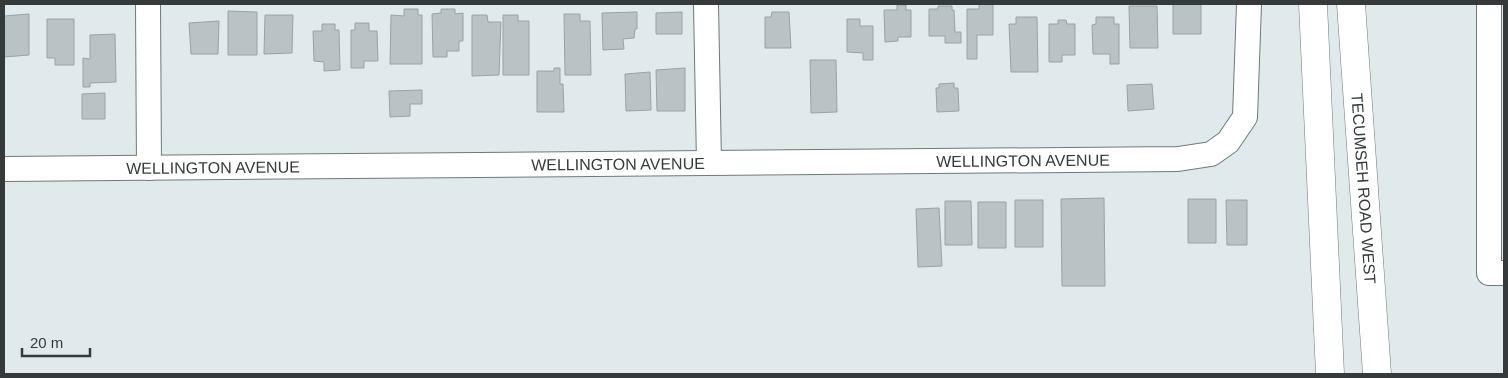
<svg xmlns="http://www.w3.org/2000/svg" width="1508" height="378" font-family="Helvetica,sans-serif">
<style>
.building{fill:#b9c2c4;stroke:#9aa2a5}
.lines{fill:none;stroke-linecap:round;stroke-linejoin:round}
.minor-casing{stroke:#70787a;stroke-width:26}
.major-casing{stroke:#70787a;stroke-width:29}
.minor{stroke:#fff;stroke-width:24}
.major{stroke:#fff;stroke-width:28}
.labels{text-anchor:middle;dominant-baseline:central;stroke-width:4.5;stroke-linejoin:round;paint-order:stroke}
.street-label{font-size:16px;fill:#363a3b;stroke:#e0e9ec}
</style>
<rect width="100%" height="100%" fill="#e0e9ec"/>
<path class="building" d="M 979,4 L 993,4 L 993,35 L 977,35 L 977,59 L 967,59 L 967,9 L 979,9 Z
M 1173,4 L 1201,4 L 1201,34 L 1173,34 Z
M 897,5 L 906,5 L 906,10 L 911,10 L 911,37 L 898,37 L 898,41 L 885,42 L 884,10 L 897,10 Z
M 938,6 L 952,6 L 952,10 L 954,10 L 955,32 L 961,32 L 961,43 L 945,43 L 945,36 L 929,36 L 929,9 L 938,9 Z
M 1129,6 L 1157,6 L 1158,48 L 1130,48 Z
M 404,9 L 418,9 L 418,15 L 422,15 L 422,64 L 390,64 L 391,15 L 404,16 Z
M 441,9 L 455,9 L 455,14 L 463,13 L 463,41 L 459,41 L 459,51 L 447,51 L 447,57 L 433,57 L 432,14 L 441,13 Z
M 228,11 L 257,12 L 257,55 L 228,55 Z
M 637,12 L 637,29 L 635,29 L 634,38 L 623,39 L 624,49 L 603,50 L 602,13 Z
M 682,12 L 682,34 L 656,34 L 656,13 Z
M 772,12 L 789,12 L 791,48 L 765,48 L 765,17 L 771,17 Z
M 29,14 L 29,55 L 4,57 L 4,16 Z
M 564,14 L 580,14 L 580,21 L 590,21 L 591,75 L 565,75 Z
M 265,15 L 293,15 L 292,53 L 264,54 Z
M 472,15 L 487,15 L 488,22 L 501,22 L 499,75 L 472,76 Z
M 503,15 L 518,15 L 518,21 L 529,21 L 529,75 L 503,75 Z
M 1016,17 L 1037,17 L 1038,72 L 1011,72 L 1009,24 L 1016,24 Z
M 1096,17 L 1114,17 L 1114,24 L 1119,24 L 1119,64 L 1110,64 L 1110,54 L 1093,54 L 1092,25 L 1096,24 Z
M 47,19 L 74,19 L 74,65 L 55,65 L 55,58 L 47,58 Z
M 847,19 L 860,19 L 860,26 L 873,26 L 873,60 L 863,60 L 863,53 L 847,52 Z
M 1058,20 L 1066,20 L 1067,24 L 1075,24 L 1075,55 L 1062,55 L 1062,62 L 1049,62 L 1049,24 L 1058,24 Z
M 219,21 L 218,54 L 191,54 L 189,23 Z
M 355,23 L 369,23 L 369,31 L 377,31 L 378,61 L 364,61 L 364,68 L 351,68 L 351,30 L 355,30 Z
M 322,24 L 335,24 L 335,30 L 339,30 L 340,70 L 324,71 L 324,62 L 314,61 L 313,31 L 322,31 Z
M 115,34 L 116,82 L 90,83 L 90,87 L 83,87 L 83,58 L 90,59 L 90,35 Z
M 810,60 L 836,60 L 837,112 L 811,113 Z
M 554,68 L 560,68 L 560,84 L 563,84 L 564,112 L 537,112 L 537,71 L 554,71 Z
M 685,68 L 685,111 L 657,111 L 656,70 Z
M 650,72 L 651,110 L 626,111 L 625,74 Z
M 954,83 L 954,88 L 958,88 L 959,111 L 937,112 L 936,88 L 939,88 L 939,84 Z
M 1152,84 L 1154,109 L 1128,111 L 1127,85 Z
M 422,90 L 422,104 L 410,104 L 410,116 L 390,117 L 389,91 Z
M 105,93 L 105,119 L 82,119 L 82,94 Z
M 1104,198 L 1105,286 L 1062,286 L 1061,199 Z
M 1188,199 L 1216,199 L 1216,243 L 1188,243 Z
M 1015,200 L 1043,200 L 1043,247 L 1015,247 Z
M 1226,200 L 1247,200 L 1247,245 L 1227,245 Z
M 945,201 L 971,201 L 972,245 L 945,245 Z
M 978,202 L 1006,202 L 1006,248 L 978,248 Z
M 939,208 L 942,266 L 918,267 L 916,209 Z"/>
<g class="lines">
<g class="minor-casing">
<g id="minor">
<path d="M 148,4 L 149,168"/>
<path d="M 706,4 L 709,163"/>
<path d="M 1489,4 L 1489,273 L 1504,273"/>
<path id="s1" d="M 4,169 L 1178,159 L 1211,154 L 1228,142 L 1245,117 L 1249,4"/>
</g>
</g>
<g class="major-casing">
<g id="major">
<path d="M 1313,4 L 1330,374"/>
<path id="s2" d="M 1351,4 L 1377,374"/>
</g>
</g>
<use href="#minor" class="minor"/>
<use href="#major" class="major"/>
</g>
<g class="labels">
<g class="street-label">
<text stroke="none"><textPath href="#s1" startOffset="1019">WELLINGTON AVENUE</textPath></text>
<text stroke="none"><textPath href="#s1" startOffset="614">WELLINGTON AVENUE</textPath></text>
<text stroke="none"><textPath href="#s1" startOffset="209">WELLINGTON AVENUE</textPath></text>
<text stroke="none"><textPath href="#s2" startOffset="185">TECUMSEH ROAD WEST</textPath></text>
</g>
</g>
<rect width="1508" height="378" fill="none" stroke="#363a3b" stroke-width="10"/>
<path d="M22 348v8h68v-8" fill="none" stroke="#363a3b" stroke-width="2.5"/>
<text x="30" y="348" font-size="15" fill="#363a3b" stroke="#e0e9ec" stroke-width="4" paint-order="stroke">20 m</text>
</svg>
